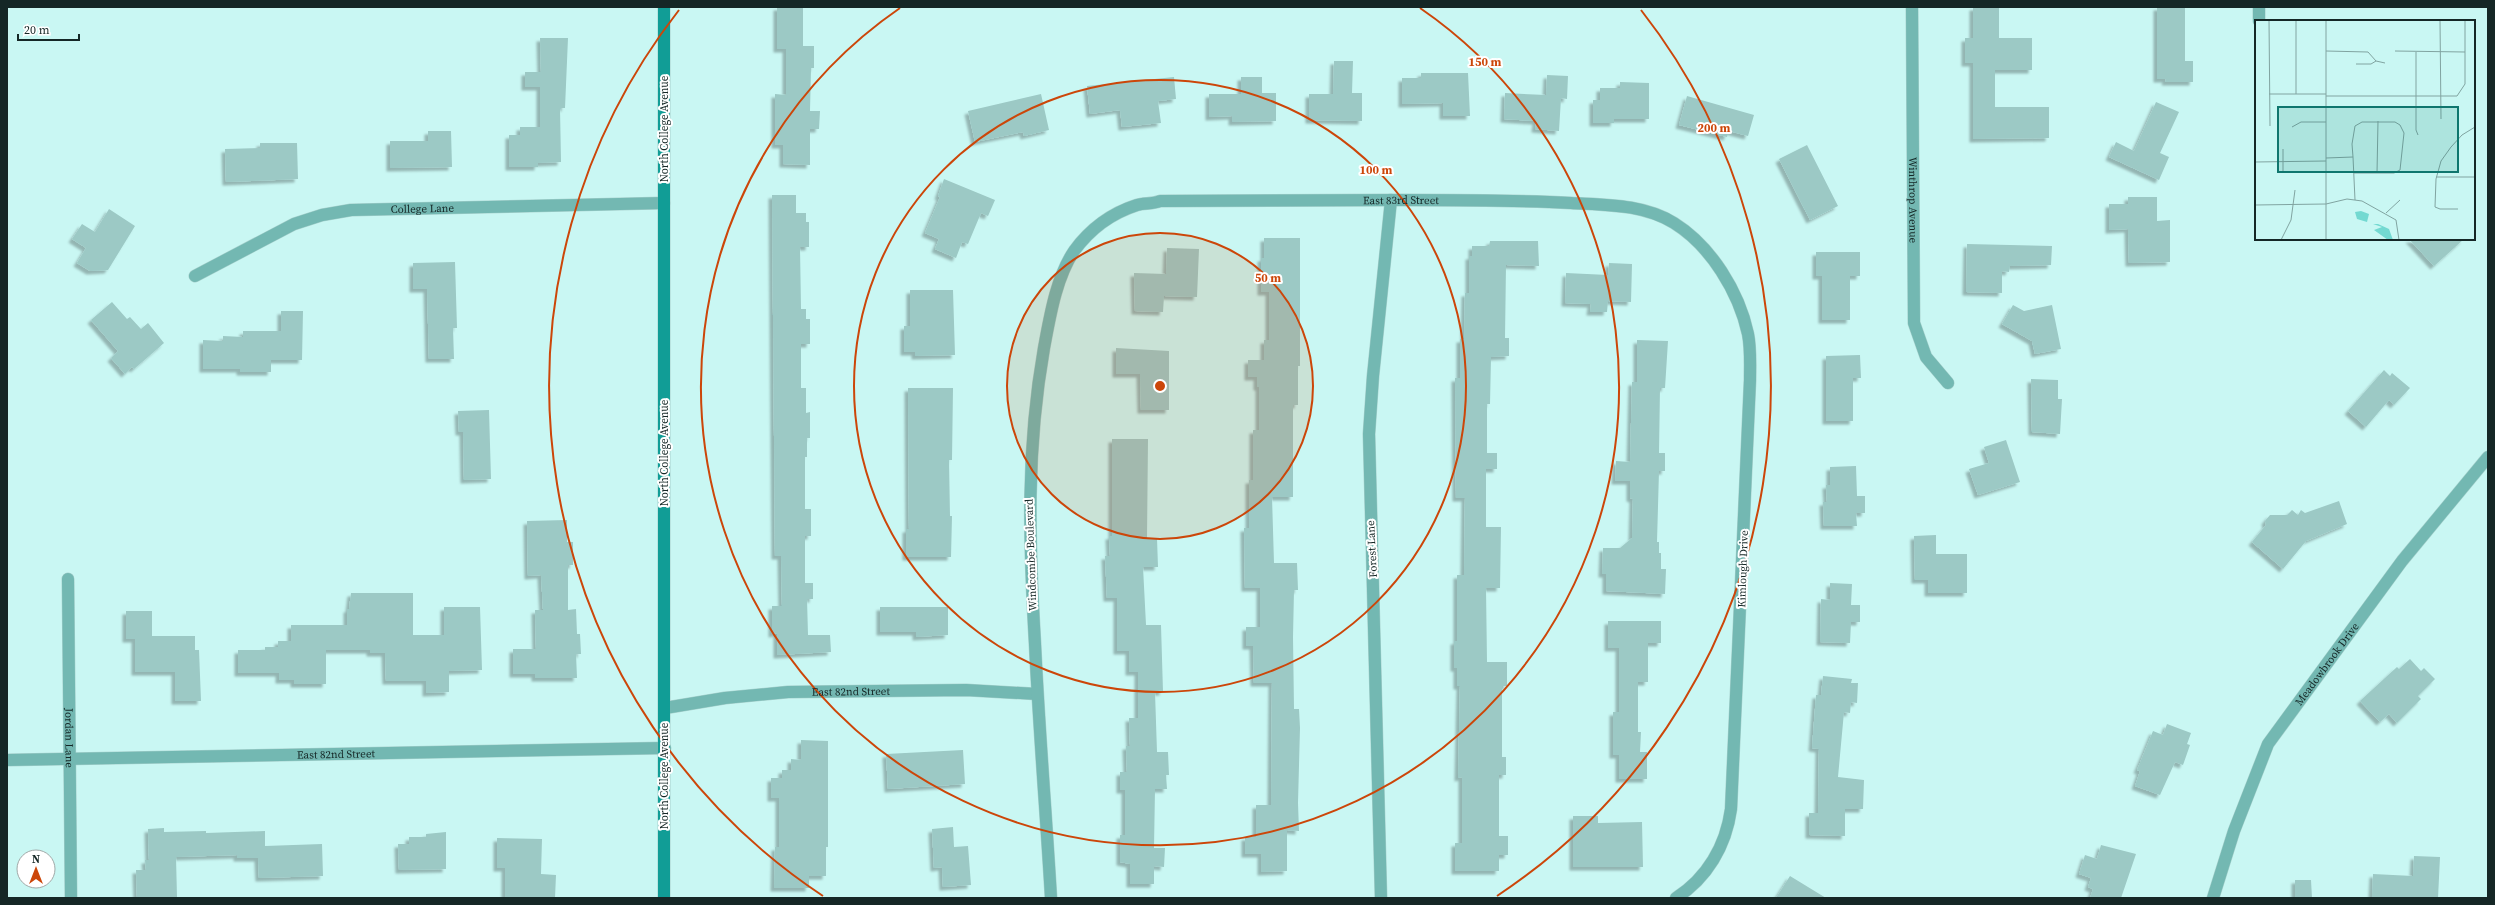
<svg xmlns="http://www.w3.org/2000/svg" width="2495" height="905" font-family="'Source Serif 4',serif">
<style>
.building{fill:#9cc9c5;filter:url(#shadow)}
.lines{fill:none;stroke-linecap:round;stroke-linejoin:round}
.minor-casing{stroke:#a9d2ce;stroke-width:13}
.tertiary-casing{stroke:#a9d2ce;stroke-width:13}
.secondary-casing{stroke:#a9d2ce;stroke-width:13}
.minor{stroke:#73b8b2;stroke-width:12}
.tertiary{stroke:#73b8b2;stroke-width:12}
.secondary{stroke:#119d96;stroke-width:12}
.ring{fill:none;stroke:#cc4609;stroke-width:2}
.labels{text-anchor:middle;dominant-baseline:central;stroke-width:4;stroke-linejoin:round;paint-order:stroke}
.street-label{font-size:11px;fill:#152726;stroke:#fff}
.inset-road{fill:none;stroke:#81a4a1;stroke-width:1}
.view{fill:#0f766e;fill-opacity:0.15;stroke:#0f766e;stroke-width:2}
.inset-edge{fill:none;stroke:#152726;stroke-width:2}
.centre{fill:#cc4609;stroke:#fff;stroke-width:2}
.ring-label{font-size:12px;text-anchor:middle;font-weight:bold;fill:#cc4609;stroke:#fff;stroke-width:4;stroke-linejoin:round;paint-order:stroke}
</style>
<defs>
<filter id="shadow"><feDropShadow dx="-3.5" dy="3.5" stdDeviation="1" flood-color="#0004"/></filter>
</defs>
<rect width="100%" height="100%" fill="#c9f7f3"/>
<path class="building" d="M 777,7 L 803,7 L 803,46 L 814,46 L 814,68 L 811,68 L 810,111 L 820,111 L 819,129 L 810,129 L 810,165 L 783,164 L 783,145 L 775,145 L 775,94 L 786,95 L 786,49 L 777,49 Z
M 1973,7 L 1999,7 L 1999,38 L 2032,38 L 2032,70 L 1995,70 L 1995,107 L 2049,107 L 2049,138 L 1973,139 L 1973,63 L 1965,63 L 1965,38 L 1973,38 Z
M 2157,7 L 2185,7 L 2185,61 L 2193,61 L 2193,82 L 2165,82 L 2166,79 L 2157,79 Z
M 540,38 L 568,38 L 565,108 L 560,108 L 561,162 L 538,163 L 538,167 L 509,167 L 509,135 L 520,135 L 520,127 L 540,127 L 540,87 L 525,87 L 525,72 L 541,72 Z
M 1334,61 L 1353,61 L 1352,93 L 1362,93 L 1362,121 L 1309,120 L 1309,94 L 1333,94 Z
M 1421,73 L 1468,73 L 1470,116 L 1443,116 L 1443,103 L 1402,104 L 1402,78 L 1421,78 Z
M 1547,75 L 1568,76 L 1567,99 L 1561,98 L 1559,131 L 1535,129 L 1536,121 L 1504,119 L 1505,93 L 1546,95 Z
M 1174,77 L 1176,99 L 1158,101 L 1161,123 L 1122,127 L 1120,110 L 1090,114 L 1087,86 Z
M 1241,77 L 1262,77 L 1262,93 L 1276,93 L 1276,121 L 1232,122 L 1232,116 L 1209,117 L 1209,94 L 1241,94 Z
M 1620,82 L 1649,83 L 1649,119 L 1614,119 L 1614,123 L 1593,123 L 1593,100 L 1600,100 L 1600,88 L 1620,88 Z
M 1041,94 L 1049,130 L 1024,136 L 1023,132 L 975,142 L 968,111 Z
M 1687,96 L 1754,115 L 1748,136 L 1729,131 L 1727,137 L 1679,125 Z
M 2156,102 L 2179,112 L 2160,153 L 2169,157 L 2159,180 L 2109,157 L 2116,142 L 2134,151 Z
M 428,131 L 451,131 L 452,167 L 390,168 L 390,141 L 428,141 Z
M 260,143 L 297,143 L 298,179 L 226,182 L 225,149 L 260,148 Z
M 1807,145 L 1838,206 L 1810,220 L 1779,159 Z
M 944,179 L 995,200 L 988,216 L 981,213 L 968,244 L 962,242 L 956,258 L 935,249 L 939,239 L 925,233 L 940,197 L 938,196 Z
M 772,195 L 796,195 L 796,213 L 806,213 L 806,222 L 809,222 L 809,247 L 800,247 L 801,309 L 806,309 L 806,319 L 810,319 L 810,344 L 801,344 L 801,388 L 806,388 L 806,413 L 810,412 L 810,438 L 807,438 L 807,457 L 805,457 L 805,509 L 811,509 L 811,536 L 805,536 L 805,583 L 813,583 L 813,599 L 807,599 L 808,635 L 830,635 L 831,652 L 777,655 L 777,633 L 772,634 L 772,606 L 782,606 L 781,556 L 775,556 Z
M 2128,197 L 2157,197 L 2157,221 L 2170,220 L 2170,262 L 2129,263 L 2128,229 L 2109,230 L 2109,204 L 2128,204 Z
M 109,209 L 135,226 L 108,270 L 90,271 L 77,263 L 86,248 L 72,239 L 82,224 L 95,232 Z
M 1264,238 L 1300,238 L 1300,366 L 1298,366 L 1298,405 L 1293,405 L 1293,497 L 1272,497 L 1274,563 L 1297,563 L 1298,590 L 1294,590 L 1293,637 L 1294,709 L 1299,709 L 1300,728 L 1298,803 L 1299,831 L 1287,830 L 1287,871 L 1261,872 L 1261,854 L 1245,854 L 1245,837 L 1256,837 L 1256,805 L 1271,805 L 1272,683 L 1254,683 L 1253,646 L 1246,646 L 1246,627 L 1260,627 L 1260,588 L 1245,588 L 1244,528 L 1249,528 L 1249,480 L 1253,480 L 1253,430 L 1259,430 L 1259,387 L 1257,387 L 1257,377 L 1248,377 L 1248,360 L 1264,360 L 1264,340 L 1269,340 L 1269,292 L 1261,292 L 1261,258 L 1264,258 Z
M 2409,239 L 2464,239 L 2434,266 Z
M 1490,241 L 1538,241 L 1539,266 L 1506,265 L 1505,338 L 1509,338 L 1509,356 L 1491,357 L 1490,404 L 1487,404 L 1487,453 L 1497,453 L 1497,469 L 1486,469 L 1486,527 L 1501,527 L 1500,588 L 1486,588 L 1487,662 L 1507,662 L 1507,686 L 1502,686 L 1502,757 L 1506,757 L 1506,775 L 1499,775 L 1499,836 L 1508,836 L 1508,855 L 1499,855 L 1499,871 L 1455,871 L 1455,843 L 1462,843 L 1462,777 L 1458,778 L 1460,686 L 1457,686 L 1457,668 L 1454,668 L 1454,641 L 1457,641 L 1457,575 L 1464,575 L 1465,498 L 1456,498 L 1455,378 L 1460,378 L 1460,339 L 1464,339 L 1465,293 L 1469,293 L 1469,256 L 1472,256 L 1472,246 L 1489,246 Z
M 1967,244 L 2052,246 L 2051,265 L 2010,266 L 2009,272 L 2002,271 L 2002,293 L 1966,292 Z
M 1167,248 L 1199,249 L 1197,297 L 1164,296 L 1163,312 L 1135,311 L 1134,273 L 1166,274 Z
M 1816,252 L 1860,252 L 1860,276 L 1850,276 L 1850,320 L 1822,320 L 1822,276 L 1816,276 Z
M 455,262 L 457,328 L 453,328 L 454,359 L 429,359 L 427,289 L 413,289 L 413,263 Z
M 1609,263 L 1632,264 L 1631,302 L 1608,301 L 1607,312 L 1590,312 L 1591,304 L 1565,303 L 1566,273 L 1608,275 Z
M 910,290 L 953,290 L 955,355 L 915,356 L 915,352 L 904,352 L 904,326 L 910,326 Z
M 112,302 L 127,319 L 130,317 L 141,329 L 148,323 L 164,343 L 134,369 L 132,367 L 125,374 L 111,358 L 118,351 L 91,320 Z
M 2013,305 L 2024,311 L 2052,305 L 2061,349 L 2035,354 L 2032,341 L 2002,324 Z
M 281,311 L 303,311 L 302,360 L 271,360 L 271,372 L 240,372 L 240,369 L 203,369 L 203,340 L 223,341 L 223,336 L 243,337 L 243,331 L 281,331 Z
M 1637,340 L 1668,341 L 1665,388 L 1660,388 L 1659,453 L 1665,453 L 1665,471 L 1659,471 L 1657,542 L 1659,542 L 1659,553 L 1661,553 L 1661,569 L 1666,569 L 1665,594 L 1606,591 L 1606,574 L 1602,574 L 1603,548 L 1620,548 L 1632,538 L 1633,499 L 1630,498 L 1630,481 L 1615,481 L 1616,461 L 1630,462 L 1632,382 L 1637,382 Z
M 1116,348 L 1169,351 L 1169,410 L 1141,410 L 1140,374 L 1116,374 Z
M 1860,355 L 1861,378 L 1853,378 L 1853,421 L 1826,421 L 1826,356 Z
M 2384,370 L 2390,376 L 2392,373 L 2410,388 L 2394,405 L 2389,400 L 2366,427 L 2348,411 Z
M 2031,379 L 2058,380 L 2058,399 L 2062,399 L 2060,434 L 2032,432 Z
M 908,388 L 953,388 L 952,460 L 949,460 L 950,516 L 952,516 L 951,557 L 906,557 L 906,529 L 909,529 Z
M 489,410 L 491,479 L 464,480 L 463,432 L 459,432 L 458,411 Z
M 1112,439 L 1148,439 L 1147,538 L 1157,538 L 1158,567 L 1143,567 L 1146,625 L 1161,625 L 1163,692 L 1155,692 L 1157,752 L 1168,752 L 1169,775 L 1166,775 L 1167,789 L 1155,789 L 1154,848 L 1165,848 L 1164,867 L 1154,866 L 1154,884 L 1130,884 L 1130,864 L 1120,862 L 1120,835 L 1125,835 L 1125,790 L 1120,790 L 1120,772 L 1127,772 L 1126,746 L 1130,746 L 1129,718 L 1138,718 L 1138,672 L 1129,672 L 1129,651 L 1117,651 L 1117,598 L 1107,598 L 1105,556 L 1110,556 L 1109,536 L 1112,536 Z
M 2006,440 L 2020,482 L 1978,495 L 1969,469 L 1989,463 L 1984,447 Z
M 1856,466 L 1857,496 L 1865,496 L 1865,513 L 1856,513 L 1857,526 L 1824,526 L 1823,502 L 1827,502 L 1826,485 L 1830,485 L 1830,467 Z
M 2339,501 L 2347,524 L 2306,541 L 2283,569 L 2252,542 L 2266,525 L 2265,521 L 2270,515 L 2287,515 L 2292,510 L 2298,515 L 2301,510 L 2305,513 Z
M 567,520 L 567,542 L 573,542 L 573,565 L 568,565 L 568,610 L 576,609 L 577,634 L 580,634 L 581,654 L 576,654 L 577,678 L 535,678 L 535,674 L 513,674 L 513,649 L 536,649 L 535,610 L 543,610 L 541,575 L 528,576 L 527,521 Z
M 1936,535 L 1936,554 L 1967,554 L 1967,593 L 1928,593 L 1928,580 L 1915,580 L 1914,536 Z
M 1830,583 L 1852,584 L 1851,605 L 1860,605 L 1860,622 L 1851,622 L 1850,643 L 1820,642 L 1821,599 L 1830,600 Z
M 351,593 L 413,593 L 413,635 L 444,635 L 444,607 L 480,607 L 482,670 L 449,671 L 449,692 L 426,693 L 426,681 L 386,681 L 385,653 L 370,653 L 370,650 L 326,650 L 326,684 L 294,684 L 294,680 L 279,680 L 279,673 L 238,673 L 238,650 L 265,650 L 265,647 L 278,647 L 278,641 L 291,641 L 291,625 L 347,625 L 347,609 L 349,609 Z
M 880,607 L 948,607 L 948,635 L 916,637 L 916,632 L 880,632 Z
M 126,611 L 152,611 L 152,636 L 195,636 L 195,650 L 199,650 L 201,701 L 175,701 L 175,672 L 135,672 L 135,639 L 126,639 Z
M 1608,621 L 1661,621 L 1661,643 L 1648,643 L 1648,682 L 1638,682 L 1638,732 L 1641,732 L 1640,752 L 1647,752 L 1647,779 L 1619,779 L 1619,755 L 1613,755 L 1613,712 L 1619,712 L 1619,648 L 1608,648 Z
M 2410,659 L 2421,671 L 2424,668 L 2435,679 L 2418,696 L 2421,699 L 2397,723 L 2389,714 L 2380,722 L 2360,701 L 2397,667 L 2399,669 Z
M 1823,676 L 1852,679 L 1851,683 L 1858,683 L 1857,703 L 1851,702 L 1850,713 L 1844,712 L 1838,777 L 1864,780 L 1863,809 L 1845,809 L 1845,836 L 1809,835 L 1809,813 L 1818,813 L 1819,749 L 1812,748 L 1816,695 L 1821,695 Z
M 2167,724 L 2191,733 L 2187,744 L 2190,745 L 2183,765 L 2175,762 L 2160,795 L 2135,786 L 2140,771 L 2137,770 L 2153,731 L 2163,735 Z
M 801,740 L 828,741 L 828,847 L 826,847 L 826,876 L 809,876 L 809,888 L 774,888 L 775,847 L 779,847 L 779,798 L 771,798 L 771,778 L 782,778 L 782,770 L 791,770 L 791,759 L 801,760 Z
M 963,750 L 965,784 L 888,789 L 886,754 Z
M 1573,816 L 1598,816 L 1598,823 L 1642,822 L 1643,867 L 1573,867 Z
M 953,827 L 954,847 L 968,846 L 971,885 L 943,887 L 942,867 L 934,868 L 932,829 Z
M 164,828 L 164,832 L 206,831 L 206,833 L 265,831 L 265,846 L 322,844 L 323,876 L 259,878 L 258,858 L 237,858 L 237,855 L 176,857 L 177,897 L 137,898 L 136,870 L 146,870 L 145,860 L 149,860 L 148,829 Z
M 446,832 L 446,869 L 399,870 L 398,844 L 409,844 L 409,837 L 426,837 L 426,834 Z
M 497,838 L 542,839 L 541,874 L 556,875 L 555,898 L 505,898 L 505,868 L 497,868 Z
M 2101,845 L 2136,854 L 2121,898 L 2090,898 L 2093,889 L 2088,887 L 2091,878 L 2079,874 L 2085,855 L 2097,859 Z
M 2414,856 L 2440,857 L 2438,898 L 2372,897 L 2373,874 L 2413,876 Z
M 1790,876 L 1826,898 L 1776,898 Z
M 2295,880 L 2311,880 L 2312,898 L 2295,898 Z"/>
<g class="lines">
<g class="minor-casing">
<g id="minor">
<path id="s1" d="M 1912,7 L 1914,323 L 1926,357 L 1948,383"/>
<path d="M 2259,7 L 2259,21"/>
<path id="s2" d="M 195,276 L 294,224 L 322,215 L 351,210 L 664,203"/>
<path id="s3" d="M 68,579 L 71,898"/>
<path id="s4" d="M 665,708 L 725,698 L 788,692 L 966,690 L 1037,694"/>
<path id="s5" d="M 1051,898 C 1046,813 1039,729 1035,644 C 1029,541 1026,450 1044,348 C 1050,316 1056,278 1074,251 C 1090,229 1112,213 1137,205 C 1144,203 1153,204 1160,201 C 1241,200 1322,201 1402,200 C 1459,200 1515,200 1571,203 C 1606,205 1643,204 1674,223 C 1711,246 1739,292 1748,334 C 1751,349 1750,364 1750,380 L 1731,809 C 1726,846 1707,878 1676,898"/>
<path d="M 1381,898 L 1369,434 L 1373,376 L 1391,200"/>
<path id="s6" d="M 2213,898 L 2234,831 L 2268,744 L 2402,561 L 2488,457"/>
</g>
</g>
<g class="tertiary-casing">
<g id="tertiary">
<path id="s7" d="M 7,760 L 665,748"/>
</g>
</g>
<g class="secondary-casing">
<path id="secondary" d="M 664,898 L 664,7"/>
</g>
<use href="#minor" class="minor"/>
<use href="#tertiary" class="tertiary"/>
<use href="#secondary" class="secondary"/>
</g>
<circle cx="1160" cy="386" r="153" fill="#cc4609" fill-opacity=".12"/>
<g class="ring">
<circle cx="1160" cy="386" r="153"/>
<circle cx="1160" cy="386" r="306"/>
<path d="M1420 8A459 459 0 1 1 900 8"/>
<path d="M823 896A611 611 0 0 1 679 10M1641 10A611 611 0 0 1 1497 896"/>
</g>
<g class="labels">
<g class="street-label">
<text transform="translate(664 129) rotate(-90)">North College Avenue</text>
<text stroke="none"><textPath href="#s5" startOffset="997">East 83rd Street</textPath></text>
<text stroke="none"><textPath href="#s1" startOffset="193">Winthrop Avenue</textPath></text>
<text stroke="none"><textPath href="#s2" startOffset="242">College Lane</textPath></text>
<text transform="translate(664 453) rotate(-90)">North College Avenue</text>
<text transform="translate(1372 549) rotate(-93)">Forest Lane</text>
<text transform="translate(1031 555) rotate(-92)">Windcombe Boulevard</text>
<text transform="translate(1743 569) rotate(-88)">Kimlough Drive</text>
<text stroke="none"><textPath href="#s6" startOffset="263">Meadowbrook Drive</textPath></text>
<text stroke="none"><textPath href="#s4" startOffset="187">East 82nd Street</textPath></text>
<text stroke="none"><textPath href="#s3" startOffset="159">Jordan Lane</textPath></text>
<text stroke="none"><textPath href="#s7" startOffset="329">East 82nd Street</textPath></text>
<text transform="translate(664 776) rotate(-90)">North College Avenue</text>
</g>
</g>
<g transform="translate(2255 20)">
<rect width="220" height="220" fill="#c9f7f3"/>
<path d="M 106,191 L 114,194 L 112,202 L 102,199 L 100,192 ZM 118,204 L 123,204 L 134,209 L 138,220 L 133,220 L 119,210 L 127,207 Z" fill="#73d9d1"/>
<path class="inset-road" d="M 14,0 L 15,106M 185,0 L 186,99M 71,31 L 113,32 L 121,41 L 130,43M 140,31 L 210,32M 161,32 L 161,110 L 163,115M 101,44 L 116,44 L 121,41M 14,74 L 71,74M 41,74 L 41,0M 71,76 L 202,76 L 210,64 L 210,0M 37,107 L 46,102 L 71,102M 28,129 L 28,152M 71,138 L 98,137M 0,142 L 71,141M 99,153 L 139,153 L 145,150 L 149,113 L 145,105 L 140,102 L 107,102 L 100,106 L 97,124 L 98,137 L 100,180M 122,153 L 123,101M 181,157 L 220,157M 0,185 L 71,184 L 92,179 L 107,181 L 141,200 L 144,220M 203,189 L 185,189 L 180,187 L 181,159 L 186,141 L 196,127 L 207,115 L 220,107M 131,193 L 145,180M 26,220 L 36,200 L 40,170M 71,220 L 71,0M 85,220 L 107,220"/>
<path class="view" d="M 23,87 L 203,87 L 203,152 L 23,152 Z"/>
<rect width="220" height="220" class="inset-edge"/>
</g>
<circle cx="1160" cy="386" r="6" class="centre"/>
<g class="ring-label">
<text x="1485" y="66">150 m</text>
<text x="1714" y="132">200 m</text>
<text x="1376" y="174">100 m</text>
<text x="1268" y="282">50 m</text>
</g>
<rect width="2495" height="905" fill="none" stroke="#152726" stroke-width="16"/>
<g transform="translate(36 869)"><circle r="19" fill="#ffffff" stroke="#a1a9a8"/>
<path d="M0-3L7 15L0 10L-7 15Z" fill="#cc4609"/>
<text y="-6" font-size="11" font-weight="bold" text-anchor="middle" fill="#152726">N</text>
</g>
<path d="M18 34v6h61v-6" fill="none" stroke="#152726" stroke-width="2"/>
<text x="24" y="34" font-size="12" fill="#152726" stroke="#ffffff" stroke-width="3" paint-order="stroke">20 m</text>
</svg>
